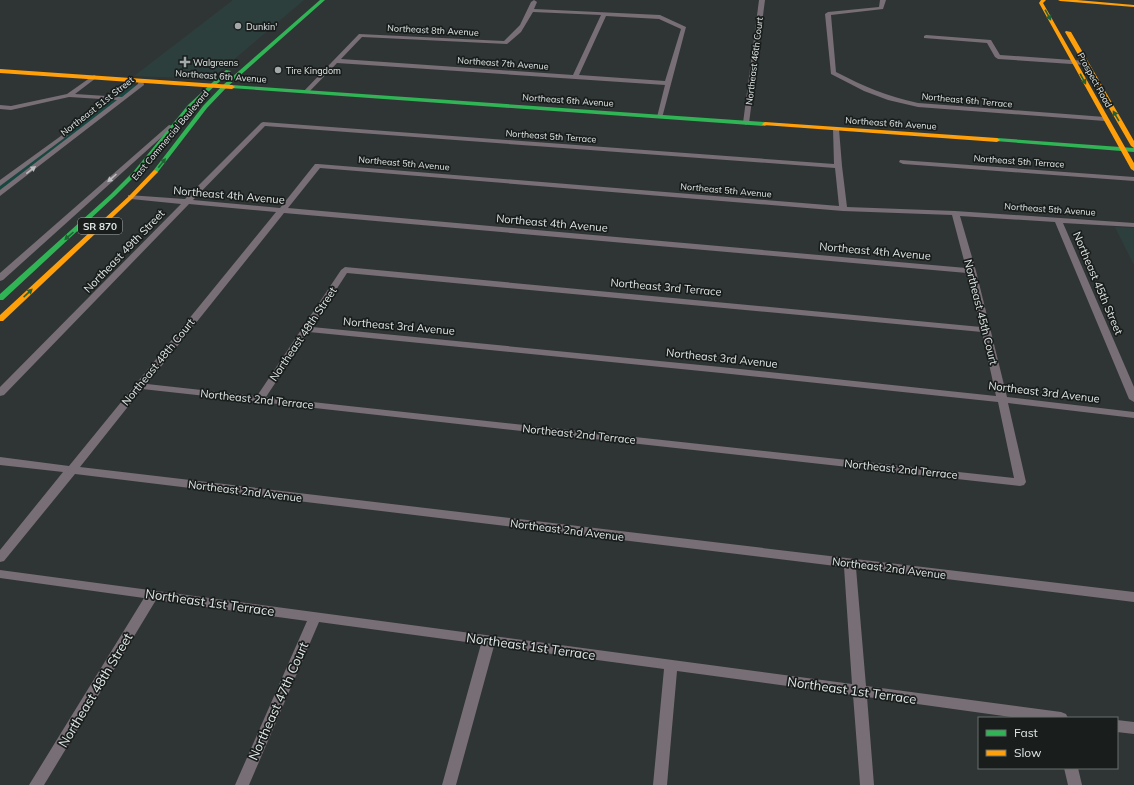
<svg xmlns="http://www.w3.org/2000/svg" width="1134" height="785" font-family="Mulish,sans-serif">
<style>
.built{fill:#2d3f3d}
.green{fill:#184741}
.lines{fill:none;stroke-linecap:round;stroke-linejoin:round}
.street{fill:#786e75;fill-rule:evenodd}
.fast{fill:#30b455;fill-rule:evenodd}
.slow{fill:#ff9f0a;fill-rule:evenodd}
.oneway{fill:#236236}
.oneway2{fill:#bcbdbe}
.poi-dot{fill:#a2a9a8;stroke:#191e1d;stroke-width:1.5}
.labels{text-anchor:middle;dominant-baseline:central;stroke-width:3.5;stroke-linejoin:round;paint-order:stroke}
.far-poi-label{font-size:9px;fill:#e0e7e6;stroke:#191e1d;text-anchor:start}
.far-street-label{font-size:9px;fill:#e0e7e6;stroke:#191e1d}
.shield{fill:#191e1d;stroke:#a4abaa;stroke-width:1}
.shield-label{font-size:10px;font-weight:bold;fill:#e0e7e6}
.street-label{font-size:11px;fill:#e0e7e6;stroke:#191e1d}
.near-street-label{font-size:13px;fill:#e0e7e6;stroke:#191e1d}
</style>
<rect width="100%" height="100%" fill="#2f3534"/>
<path class="built" d="M 233,0 L 304,0 L 211,79 L 134,76 Z
M 1115,227 L 1134,228 L 1134,265 Z"/>
<path class="green" d="M 133,85 L 138,86 L 0,192 L 0,186 Z"/>
<g class="lines">
<path class="street" d="M 534,0 L 537,2 L 534,9 L 660,15 L 686,27 L 662,118 L 657,117 L 665,85 L 337,63 L 308,93 L 303,92 L 359,34 L 504,41 L 520,25 L 531,2 ZM 533,12 L 601,15 L 573,75 L 341,59 L 362,37 L 507,44 L 521,32 ZM 606,16 L 659,19 L 681,29 L 665,81 L 579,75 Z
M 759,0 L 765,0 L 749,123 L 746,125 L 743,123 Z
M 880,0 L 886,0 L 883,9 L 831,15 L 836,72 C 865,87 886,96 918,103 L 1105,117 L 1108,119 L 1105,121 L 918,107 L 888,100 L 864,91 L 831,74 L 825,14 L 828,12 L 879,7 Z
M 926,35 L 991,40 L 1000,55 L 1086,61 L 1089,63 L 1086,65 L 998,59 L 995,57 L 987,43 L 924,38 L 924,36 Z
M 94,75 L 96,76 L 96,78 L 75,94 L 122,97 L 138,84 L 139,79 L 143,79 L 144,85 L 0,196 L 0,190 L 117,100 L 69,97 L 11,110 L 0,109 L 0,105 L 11,106 L 67,94 Z
M 263,122 L 834,164 L 833,129 L 836,127 L 839,129 L 842,166 L 847,207 L 955,211 L 1134,223 L 1134,227 L 1063,223 L 1134,387 L 1134,402 L 1129,399 L 1055,222 L 960,216 L 976,271 L 1007,397 L 1134,412 L 1134,418 L 1008,403 L 1026,482 L 1024,485 L 1020,486 L 142,389 L 80,467 L 1134,592 L 1134,602 L 856,568 L 866,686 L 1061,712 L 1066,714 L 1068,718 L 1018,718 L 867,697 L 874,785 L 860,785 L 853,695 L 677,671 L 667,785 L 653,785 L 664,669 L 494,646 L 456,785 L 442,785 L 481,644 L 319,622 L 249,785 L 235,785 L 307,621 L 156,600 L 44,785 L 29,785 L 144,598 L 0,578 L 0,570 L 852,684 L 844,567 L 75,474 L 4,561 L 0,562 L 0,550 L 63,472 L 0,465 L 0,457 L 69,466 L 276,212 L 189,204 L 4,395 L 0,396 L 0,387 L 181,204 L 131,199 L 128,199 L 128,195 L 185,199 L 261,123 ZM 265,126 L 835,168 L 839,206 L 318,164 L 315,164 L 280,208 L 193,200 ZM 320,168 L 843,211 L 952,215 L 966,268 L 288,208 ZM 284,213 L 967,273 L 981,327 L 345,267 L 341,270 L 257,396 L 147,384 ZM 347,273 L 982,332 L 996,396 L 721,367 L 312,327 ZM 309,332 L 721,373 L 998,402 L 1014,478 L 266,397 Z
M 169,125 L 174,126 L 3,280 L 0,281 L 0,273 Z
M 65,133 L 68,135 L 67,136 L 0,186 L 0,180 Z
M 900,160 L 1134,177 L 1134,181 L 903,164 L 899,162 Z
M 1117,720 L 1134,722 L 1134,734 L 1117,732 Z
M 1064,768 L 1078,768 L 1082,785 L 1068,785 Z"/>
<path class="fast" d="M 320,0 L 325,0 L 227,87 L 207,108 L 157,173 L 153,173 L 153,171 L 203,106 L 223,85 Z
M 226,70 L 231,71 L 192,107 L 138,173 L 115,196 L 3,300 L 0,300 L 0,294 L 111,194 L 134,171 L 188,105 Z
M 232,85 L 765,122 L 768,124 L 765,126 L 230,88 L 229,87 Z
M 997,138 L 1134,148 L 1134,152 L 995,141 L 994,140 Z"/>
<path class="slow" d="M 1041,0 L 1046,0 L 1043,3 L 1134,163 L 1134,171 L 1131,169 L 1039,3 Z
M 1058,0 L 1077,0 L 1134,5 L 1134,7 L 1060,1 Z
M 1066,31 L 1071,32 L 1134,141 L 1134,148 L 1131,146 L 1065,32 Z
M 0,69 L 232,85 L 235,87 L 232,89 L 0,73 Z
M 765,122 L 997,138 L 1000,140 L 997,142 L 763,125 L 762,124 Z
M 155,170 L 158,172 L 157,173 L 133,198 L 3,321 L 0,321 L 0,315 L 129,196 L 153,171 Z"/>
</g>
<defs><path id="oneway-solid" d="M-6-.8H1V-3.2L6.5 0L1 3.2V.8H-6Z"/></defs>
<g class="oneway">
<use href="#oneway-solid" transform="translate(1048 15) rotate(61)"/>
<use href="#oneway-solid" transform="translate(1083 79) rotate(61)"/>
<use href="#oneway-solid" transform="translate(1116 116) rotate(-120)"/>
<use href="#oneway-solid" transform="translate(162 163) rotate(-52)"/>
<use href="#oneway-solid" transform="translate(69 236) rotate(138)"/>
<use href="#oneway-solid" transform="translate(28 293) rotate(-43)"/>
</g>
<g class="oneway2">
<use href="#oneway-solid" transform="translate(31 170) rotate(-38)"/>
<use href="#oneway-solid" transform="translate(112 178) rotate(138)"/>
</g>
<g class="poi-dot">
<circle cx="238" cy="26" r="4"/>
<path d="M183 56h4v4h4v4h-4v4h-4v-4h-4v-4h4z"/>
<circle cx="278" cy="70" r="4"/>
</g>
<g class="labels">
<g class="far-poi-label">
<text x="246" y="26">Dunkin'</text>
<text x="193" y="62">Walgreens</text>
<text x="286" y="70">Tire Kingdom</text>
</g>
<g class="far-street-label">
<text transform="translate(433 30) rotate(3)">Northeast 8th Avenue</text>
<text transform="translate(754 61) rotate(-83)">Northeast 46th Court</text>
<text transform="translate(503 63) rotate(4)">Northeast 7th Avenue</text>
<text transform="translate(221 76) rotate(4)">Northeast 6th Avenue</text>
<text transform="translate(1095 80) rotate(61)">Prospect Road</text>
<text transform="translate(568 100) rotate(4)">Northeast 6th Avenue</text>
<text transform="translate(967 100) rotate(5)">Northeast 6th Terrace</text>
<text transform="translate(97 106) rotate(-38)">Northeast 51st Street</text>
<text transform="translate(891 123) rotate(4)">Northeast 6th Avenue</text>
<text transform="translate(170 135) rotate(-50)">East Commercial Boulevard</text>
<text transform="translate(551 136) rotate(4)">Northeast 5th Terrace</text>
<text transform="translate(1019 161) rotate(4)">Northeast 5th Terrace</text>
<text transform="translate(404 163) rotate(5)">Northeast 5th Avenue</text>
<text transform="translate(726 190) rotate(5)">Northeast 5th Avenue</text>
<text transform="translate(1050 209) rotate(4)">Northeast 5th Avenue</text>
</g>
<rect class="shield" x="78" y="218" width="44" height="16" rx="3"/>
<g class="shield-label">
<text x="100" y="226">SR 870</text>
</g>
<g class="street-label">
<text transform="translate(229 195) rotate(5)">Northeast 4th Avenue</text>
<text transform="translate(552 223) rotate(5)">Northeast 4th Avenue</text>
<text transform="translate(124 251) rotate(-46)">Northeast 49th Street</text>
<text transform="translate(875 251) rotate(5)">Northeast 4th Avenue</text>
<text transform="translate(1098 283) rotate(67)">Northeast 45th Street</text>
<text transform="translate(666 287) rotate(5)">Northeast 3rd Terrace</text>
<text transform="translate(981 312) rotate(76)">Northeast 45th Court</text>
<text transform="translate(399 326) rotate(5)">Northeast 3rd Avenue</text>
<text transform="translate(303 334) rotate(-56)">Northeast 48th Street</text>
<text transform="translate(722 358) rotate(6)">Northeast 3rd Avenue</text>
<text transform="translate(158 362) rotate(-51)">Northeast 48th Court</text>
<text transform="translate(1044 392) rotate(7)">Northeast 3rd Avenue</text>
<text transform="translate(257 399) rotate(6)">Northeast 2nd Terrace</text>
<text transform="translate(579 434) rotate(6)">Northeast 2nd Terrace</text>
<text transform="translate(901 469) rotate(6)">Northeast 2nd Terrace</text>
<text transform="translate(245 491) rotate(7)">Northeast 2nd Avenue</text>
<text transform="translate(567 530) rotate(7)">Northeast 2nd Avenue</text>
<text transform="translate(889 568) rotate(7)">Northeast 2nd Avenue</text>
</g>
<g class="near-street-label">
<text transform="translate(210 602) rotate(8)">Northeast 1st Terrace</text>
<text transform="translate(531 646) rotate(8)">Northeast 1st Terrace</text>
<text transform="translate(95 690) rotate(-59)">Northeast 48th Street</text>
<text transform="translate(852 690) rotate(8)">Northeast 1st Terrace</text>
<text transform="translate(278 701) rotate(-66)">Northeast 47th Court</text>
</g>
</g>
<rect x="978" y="717" width="140" height="52" fill="#191e1d" stroke="#696e6d"/>
<rect x="986" y="730" width="20" height="6" fill="#30b455" stroke="#696e6d"/>
<text x="1014" y="737" font-size="12" fill="#e0e7e6">Fast</text>
<rect x="986" y="750" width="20" height="6" fill="#ff9f0a" stroke="#696e6d"/>
<text x="1014" y="757" font-size="12" fill="#e0e7e6">Slow</text>
</svg>
